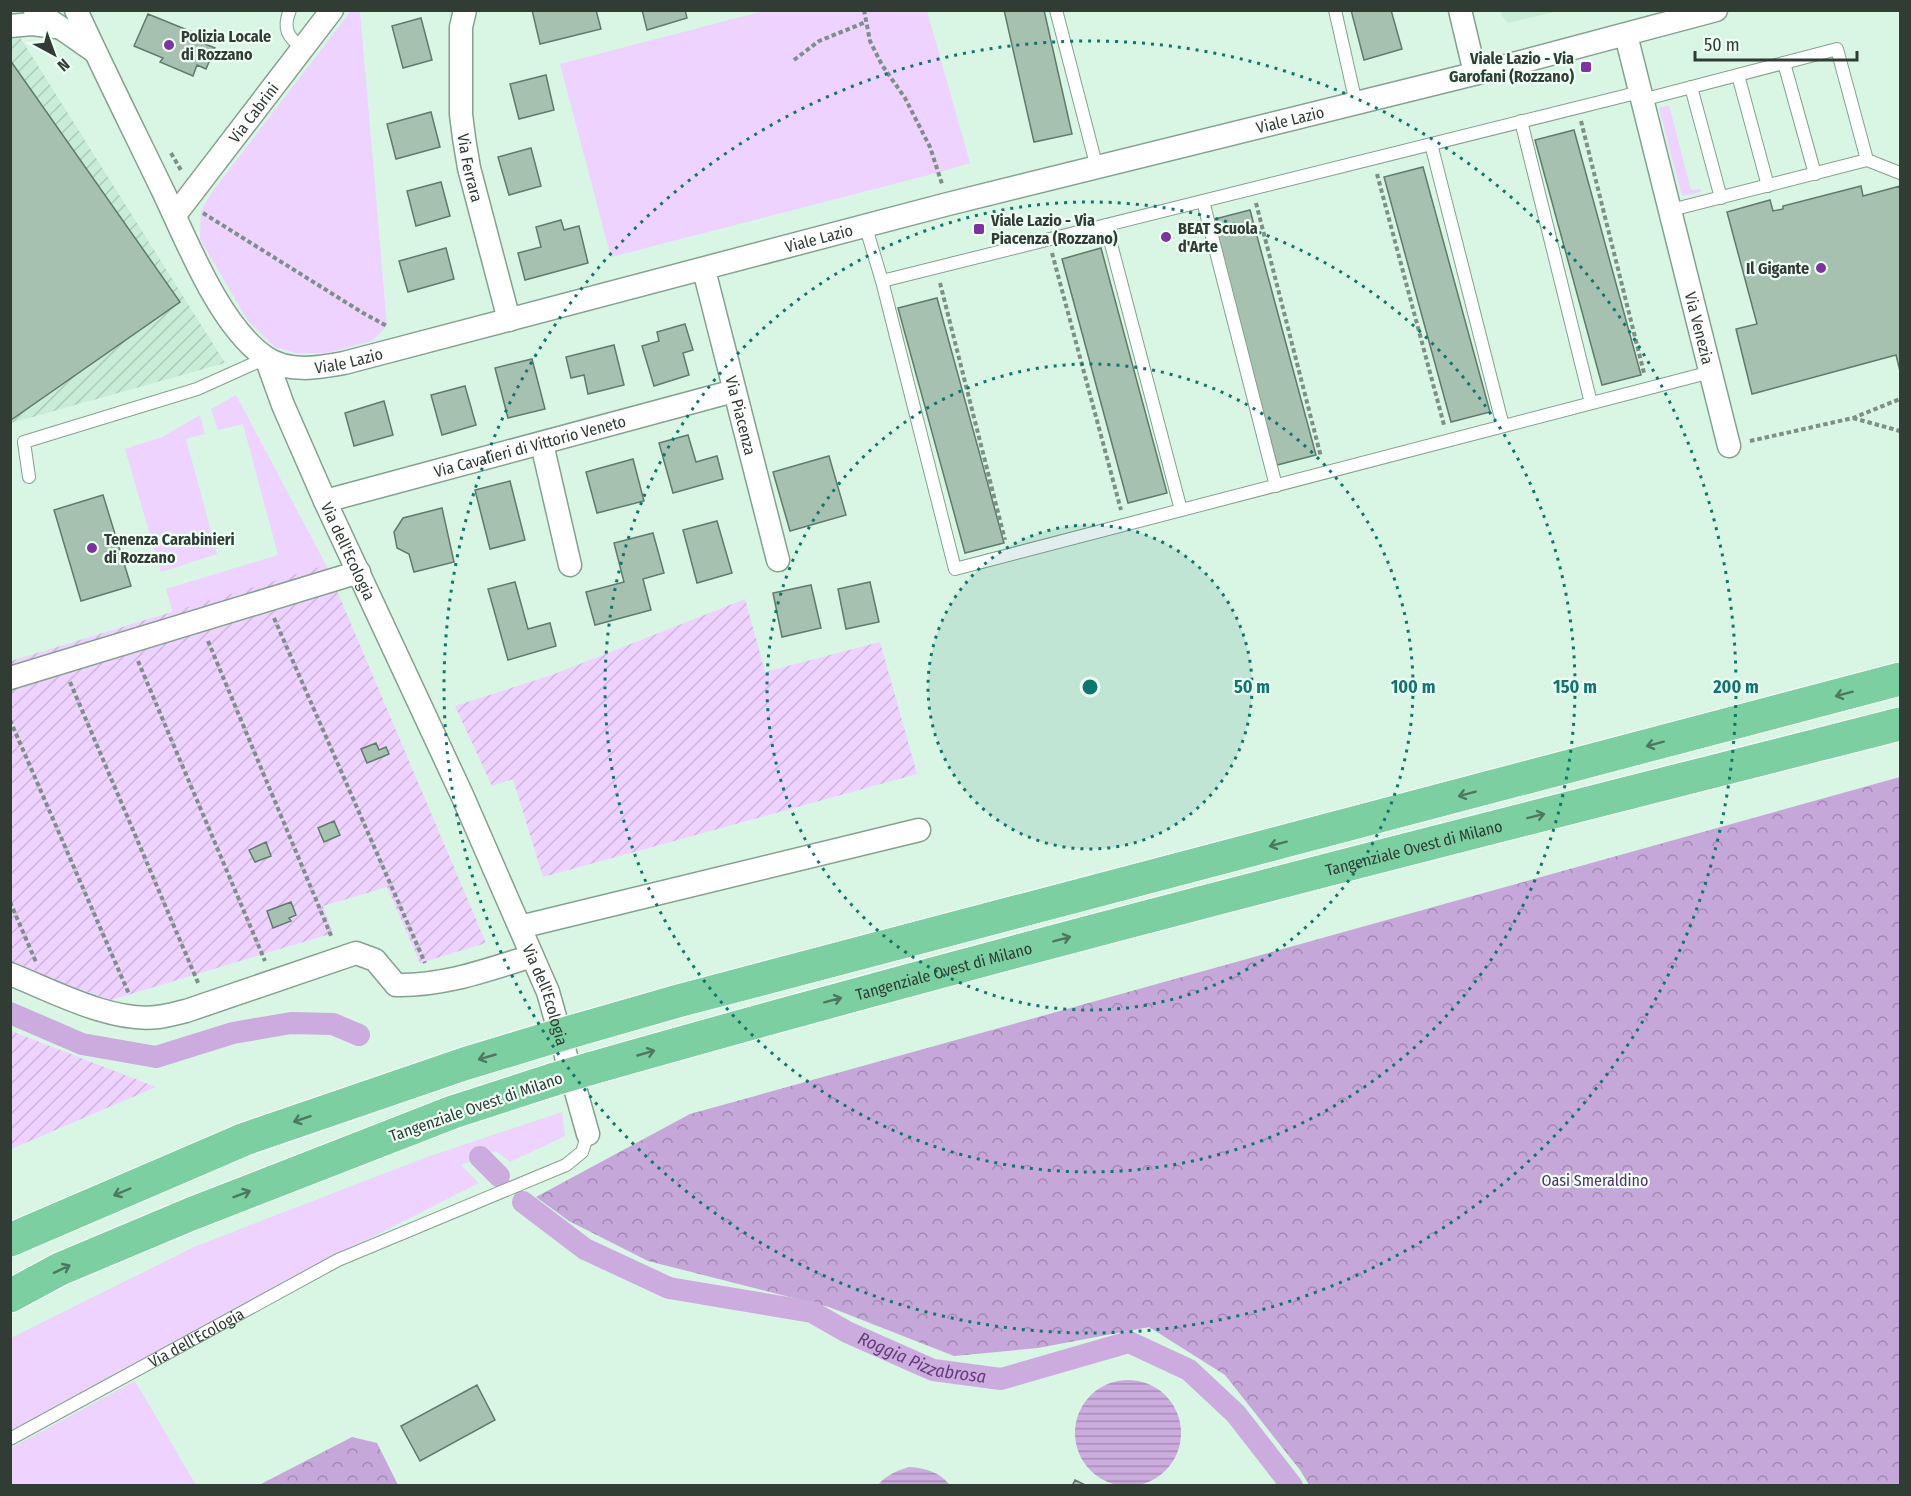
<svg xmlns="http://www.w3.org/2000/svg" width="1911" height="1496" font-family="'Fira Sans Condensed',sans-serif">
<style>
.built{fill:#c8ecd6}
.industrial{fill:url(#industrial-furrows)}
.green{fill:#eed2ff}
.forest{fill:url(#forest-crowns)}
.garden{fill:url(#garden-furrows)}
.water{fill:url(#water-rules)}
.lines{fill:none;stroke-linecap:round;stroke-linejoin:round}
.canal{stroke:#ccacdf;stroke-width:22}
.building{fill:#a6c1b0;stroke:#617a6b;stroke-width:1.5}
.lane-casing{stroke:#86a090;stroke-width:14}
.street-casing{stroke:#86a090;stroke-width:25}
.highway-casing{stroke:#fff;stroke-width:35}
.path{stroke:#7e9085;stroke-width:4;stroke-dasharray:4.5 3;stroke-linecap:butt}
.lane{stroke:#fff;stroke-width:12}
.street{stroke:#fff;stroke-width:22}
.highway{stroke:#7bcfa1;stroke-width:33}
.highway-bridge-casing{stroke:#fff;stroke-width:35;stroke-linecap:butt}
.highway-bridge{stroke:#7bcfa1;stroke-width:33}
.oneway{stroke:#4f7760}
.ring{fill:none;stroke:#0f766e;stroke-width:3;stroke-dasharray:3 6}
.poi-dot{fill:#7e32a3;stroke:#eefff5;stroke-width:2}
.labels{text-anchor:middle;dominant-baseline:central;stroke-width:4.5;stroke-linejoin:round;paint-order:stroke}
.poi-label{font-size:16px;font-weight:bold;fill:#313c35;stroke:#eefff5;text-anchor:start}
.street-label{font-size:16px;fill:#313c35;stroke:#eefff5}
.park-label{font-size:16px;fill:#572f6d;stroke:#eefff5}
.water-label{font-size:18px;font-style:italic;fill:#643c7a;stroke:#eefff5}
.centre{fill:#0f766e;stroke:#eefff5;stroke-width:3}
.ring-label{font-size:18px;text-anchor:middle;font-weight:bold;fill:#0f766e;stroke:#eefff5;stroke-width:4.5;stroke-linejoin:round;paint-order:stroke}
</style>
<defs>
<pattern id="industrial-furrows" width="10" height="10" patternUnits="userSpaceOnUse" patternTransform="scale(1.5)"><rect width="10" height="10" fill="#c8ecd6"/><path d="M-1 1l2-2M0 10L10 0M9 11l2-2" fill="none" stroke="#accbb8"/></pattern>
<pattern id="forest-crowns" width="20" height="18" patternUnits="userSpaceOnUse" patternTransform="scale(1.5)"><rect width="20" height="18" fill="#c6a7d9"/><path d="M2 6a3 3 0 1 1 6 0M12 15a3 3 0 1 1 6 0" fill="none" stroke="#a189b1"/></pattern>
<pattern id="garden-furrows" width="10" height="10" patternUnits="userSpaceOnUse" patternTransform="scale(1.5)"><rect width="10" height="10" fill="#eed2ff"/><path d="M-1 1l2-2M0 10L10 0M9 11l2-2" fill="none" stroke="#cdb5db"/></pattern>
<pattern id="water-rules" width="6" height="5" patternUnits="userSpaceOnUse" patternTransform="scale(1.5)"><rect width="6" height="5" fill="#ccacdf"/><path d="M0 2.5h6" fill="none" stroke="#a68db6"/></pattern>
</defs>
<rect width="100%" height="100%" fill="#d9f5e4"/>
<path class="built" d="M 1500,11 L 1500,10 L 1559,11 L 1508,23 L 1502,16 Z"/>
<path class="industrial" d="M 11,23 L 225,363 L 11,423 Z"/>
<path class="green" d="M 351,11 L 360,11 L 387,326 L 372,341 L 326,353 L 296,353 L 275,347 L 248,321 L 200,239 L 201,211 L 212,192 Z
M 764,11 L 927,11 L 970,163 L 940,172 L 611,257 L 560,64 Z
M 1669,105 L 1691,190 L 1700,189 L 1701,192 L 1682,196 L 1659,108 Z
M 236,395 L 326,565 L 173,613 L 166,589 L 278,555 L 243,424 L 218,430 L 211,409 Z
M 200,415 L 205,434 L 186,439 L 217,554 L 161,572 L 125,449 L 162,437 Z
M 562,1112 L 565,1136 L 510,1162 L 496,1151 L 461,1165 L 479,1183 L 289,1279 L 11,1431 L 11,1338 L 194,1247 L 427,1157 Z
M 135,1381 L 196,1485 L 11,1485 L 11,1448 Z"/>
<path class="forest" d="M 1900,777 L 1900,1485 L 1309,1485 L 1300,1470 L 1225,1375 L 1149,1327 L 1038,1348 L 954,1356 L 829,1307 L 648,1261 L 569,1221 L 536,1197 L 690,1114 Z
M 352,1437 L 377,1443 L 398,1485 L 259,1485 Z"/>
<path class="garden" d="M 326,565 L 486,943 L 420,963 L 387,887 L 323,906 L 333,933 L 111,1000 L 11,965 L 11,661 Z
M 745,599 L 765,672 L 880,642 L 917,774 L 543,877 L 513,779 L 492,786 L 455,706 L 552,675 Z
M 10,1031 L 11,1031 L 156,1087 L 11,1149 Z"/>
<path class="water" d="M1075 1433a53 53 0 1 1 106 0a53 53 0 1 1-106 0Z
M 909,1467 C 926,1468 939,1472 950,1485 L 878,1485 C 886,1475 897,1471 909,1467 Z"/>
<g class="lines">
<g class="canal">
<path d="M 10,1013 L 82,1044 L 156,1057 L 233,1033 L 291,1023 L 333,1024 L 359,1035"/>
<path d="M 480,1157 L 499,1176"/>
<path id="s1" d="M 523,1202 L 585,1249 L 669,1288 L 812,1312 L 847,1332 L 933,1370 L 1001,1379 L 1129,1342 L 1189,1370 L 1236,1414 L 1292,1486"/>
</g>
</g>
<path class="building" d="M 532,10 L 596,10 L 601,29 L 540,44 Z
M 642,10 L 685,10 L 687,18 L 647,30 Z
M 1004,10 L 1044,10 L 1072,134 L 1034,142 Z
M 1351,10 L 1391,10 L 1402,49 L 1364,60 Z
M 148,14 L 207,38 L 205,44 L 215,48 L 206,69 L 197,65 L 193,76 L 160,62 L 163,58 L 134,46 Z
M 421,18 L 432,60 L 403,68 L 392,26 Z
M 10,60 L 180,302 L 11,420 L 10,420 Z
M 546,75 L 554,110 L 519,119 L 510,84 Z
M 431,112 L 440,147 L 396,159 L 387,124 Z
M 1574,130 L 1641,375 L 1602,385 L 1535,140 Z
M 531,148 L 541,186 L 509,195 L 498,157 Z
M 1423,167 L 1490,412 L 1451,422 L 1384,177 Z
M 441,182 L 450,216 L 416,226 L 407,191 Z
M 1861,186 L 1863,196 L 1900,186 L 1900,371 L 1896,355 L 1752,394 L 1736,329 L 1757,324 L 1727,212 L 1770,200 L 1773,211 L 1783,209 L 1783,206 Z
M 1250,210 L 1316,455 L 1277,465 L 1211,220 Z
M 561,220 L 564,230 L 579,226 L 588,263 L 525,280 L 518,253 L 541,247 L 536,227 Z
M 446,248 L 454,279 L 408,292 L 399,261 Z
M 1101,248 L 1167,493 L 1128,503 L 1062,259 Z
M 937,298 L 1004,543 L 965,553 L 898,308 Z
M 685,324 L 693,350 L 683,353 L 689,375 L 654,386 L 642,346 L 659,341 L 657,332 Z
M 614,345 L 624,385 L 588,394 L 584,375 L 571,378 L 566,357 Z
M 532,359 L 545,409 L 508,418 L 495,368 Z
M 465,386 L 476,425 L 442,435 L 431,395 Z
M 384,401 L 393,435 L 354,446 L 345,413 Z
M 688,435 L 696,462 L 717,456 L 723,479 L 673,493 L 659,443 Z
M 829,456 L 846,515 L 790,531 L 773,472 Z
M 633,459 L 644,501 L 597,513 L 586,472 Z
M 510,481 L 525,540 L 490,549 L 475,490 Z
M 103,495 L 131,586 L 81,601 L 54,510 Z
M 442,508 L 454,562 L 414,572 L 409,554 L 397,548 L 394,532 L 403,518 Z
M 717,521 L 732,573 L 697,583 L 683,530 Z
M 653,533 L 664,573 L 643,579 L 651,610 L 595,625 L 586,592 L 624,582 L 614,543 Z
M 515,582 L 528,629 L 550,623 L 556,646 L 508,660 L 488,589 Z
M 870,582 L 879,622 L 846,629 L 838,589 Z
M 811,585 L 821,628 L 782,637 L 773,593 Z
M 376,743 L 379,750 L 386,747 L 389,754 L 367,763 L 361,749 Z
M 334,821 L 340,835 L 324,842 L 318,828 Z
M 266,842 L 271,856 L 255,862 L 249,850 Z
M 291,902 L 296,915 L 289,918 L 291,921 L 273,928 L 267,911 Z
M 477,1385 L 495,1420 L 420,1461 L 401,1426 Z
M 1075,1480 L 1087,1486 L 1072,1486 Z"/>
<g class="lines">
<g class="lane-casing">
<g id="lane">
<path d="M 290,10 C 282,29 288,37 303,49"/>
<path d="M 1056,10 L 1097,168"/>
<path d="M 1335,10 L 1356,103"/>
<path d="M 1784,63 L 1815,174"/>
<path d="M 1738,75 L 1768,186"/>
<path d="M 1691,87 L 1721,198"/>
<path d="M 1642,100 L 1837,49 L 1867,160"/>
<path d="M 1521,121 L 1591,403"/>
<path d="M 1431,144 L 1503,426"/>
<path d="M 1203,201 L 1276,486"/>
<path d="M 1671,210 L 1867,160 L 1900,173"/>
<path d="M 1106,225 L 1181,510"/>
<path d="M 866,228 L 882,281 L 955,569 L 1711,372"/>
<path d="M 882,281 L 1640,92"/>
<path d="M 29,477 L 24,442 L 197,389 L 266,358"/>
<path id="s2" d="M 10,1439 L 338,1260 L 566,1165 L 582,1152 L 588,1134"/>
</g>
</g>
<g class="street-casing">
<g id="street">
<path d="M 35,10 L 94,51"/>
<path id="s3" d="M 76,10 C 104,71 134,131 163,191 C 187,241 219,325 265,357 C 288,373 318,368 344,363 L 948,204 L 1502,67 L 1716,10"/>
<path id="s4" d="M 465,10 L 461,27 L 461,114 L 464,138 L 469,168 L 509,320"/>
<path d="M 1460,10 L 1475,73"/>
<path d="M 10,26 L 32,24 L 56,27"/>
<path id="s5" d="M 1626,35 L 1729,446"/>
<path id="s6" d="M 175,215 L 332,10"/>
<path id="s7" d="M 704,270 L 778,560"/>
<path id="s8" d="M 266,358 L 283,405 L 325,501 L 462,795 L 548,992 L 588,1134"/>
<path d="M 542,444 L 570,565"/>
<path id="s9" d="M 325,501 L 734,391"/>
<path d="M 10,678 L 359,572"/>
<path d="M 520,927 L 919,830"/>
<path d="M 10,974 C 53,991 112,1023 158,1017 C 167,1016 177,1013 186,1011 L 356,953 L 375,960 L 396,985 C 444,986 487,970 532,956"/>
</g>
</g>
<g class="highway-casing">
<g id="highway">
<path d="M 577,1030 L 678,1001 L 1900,679"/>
<path id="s10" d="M 589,1069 C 1024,945 1462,835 1900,724"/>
<path d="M 10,1240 L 245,1139 L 464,1064 L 543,1040"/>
<path d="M 10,1296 L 60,1269 L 191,1214 L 453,1112 L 555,1079"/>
</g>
</g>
<path class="path" d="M 864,10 L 870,41 L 882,65 L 905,98 L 930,147 L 942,184
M 794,60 L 819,41 L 866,22
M 1581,121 L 1644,373
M 171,153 L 182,172
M 1377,174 L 1444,425
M 1256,203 L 1321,457
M 203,213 L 363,313 L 387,326
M 1052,253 L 1121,510
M 940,283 L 1005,540
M 1853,418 L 1900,431
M 1750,441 L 1853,418 L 1900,399
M 274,618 L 425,963
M 208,641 L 332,938
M 138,661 L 265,961
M 70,682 L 199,985
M 10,720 L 129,994
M 10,902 L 36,962"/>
<use href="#lane" class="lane"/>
<use href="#street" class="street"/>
<use href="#highway" class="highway"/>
<g class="highway-bridge-casing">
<path id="highway-bridge" d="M 543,1040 L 577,1030
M 555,1079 L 589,1069"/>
</g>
<use href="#highway-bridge" class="highway-bridge"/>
</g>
<defs><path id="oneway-shaft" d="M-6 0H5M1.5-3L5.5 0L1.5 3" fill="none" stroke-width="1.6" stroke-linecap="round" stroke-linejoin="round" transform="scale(1.5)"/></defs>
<g class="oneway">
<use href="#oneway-shaft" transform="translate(1844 694) rotate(165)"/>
<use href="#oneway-shaft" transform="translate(1655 744) rotate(165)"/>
<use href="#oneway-shaft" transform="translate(1467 794) rotate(165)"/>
<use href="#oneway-shaft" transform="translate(1536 816) rotate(-14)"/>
<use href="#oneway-shaft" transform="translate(1278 844) rotate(165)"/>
<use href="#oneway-shaft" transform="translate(1062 939) rotate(-15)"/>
<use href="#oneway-shaft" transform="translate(833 1000) rotate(-15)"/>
<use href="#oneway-shaft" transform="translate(646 1053) rotate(-16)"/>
<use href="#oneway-shaft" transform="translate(487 1057) rotate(164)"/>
<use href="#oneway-shaft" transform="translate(302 1119) rotate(161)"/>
<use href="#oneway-shaft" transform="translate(122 1192) rotate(157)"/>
<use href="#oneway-shaft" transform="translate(242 1194) rotate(-21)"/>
<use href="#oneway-shaft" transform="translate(62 1269) rotate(-25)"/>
</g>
<circle cx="1090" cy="687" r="162" fill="#0f766e" fill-opacity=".12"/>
<g class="ring">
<circle cx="1090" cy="687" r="162"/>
<circle cx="1090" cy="687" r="323"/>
<circle cx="1090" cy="687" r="485"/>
<circle cx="1090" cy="687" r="646"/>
</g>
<g class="poi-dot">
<circle cx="169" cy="45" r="6"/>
<rect x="1580" y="61" width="12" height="12" rx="3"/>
<rect x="973" y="223" width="12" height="12" rx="3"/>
<circle cx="1166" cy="237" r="6"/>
<circle cx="1821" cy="268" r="6"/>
<circle cx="92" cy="548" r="6"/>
</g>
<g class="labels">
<g class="poi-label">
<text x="181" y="36">Polizia Locale<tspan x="181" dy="18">di Rozzano</tspan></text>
<text x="1574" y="58" text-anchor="end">Viale Lazio - Via<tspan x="1574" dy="18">Garofani (Rozzano)</tspan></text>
<text x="991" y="220">Viale Lazio - Via<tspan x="991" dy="18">Piacenza (Rozzano)</tspan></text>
<text x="1178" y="228">BEAT Scuola<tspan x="1178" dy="18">d'Arte</tspan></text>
<text x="1809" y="268" text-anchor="end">Il Gigante</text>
<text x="104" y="539">Tenenza Carabinieri<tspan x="104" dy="18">di Rozzano</tspan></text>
</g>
<g class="street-label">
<text stroke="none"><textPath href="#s6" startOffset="129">Via Cabrini</textPath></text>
<text stroke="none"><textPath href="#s3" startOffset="1456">Viale Lazio</textPath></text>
<text stroke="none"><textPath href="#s4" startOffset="159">Via Ferrara</textPath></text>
<text stroke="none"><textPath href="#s3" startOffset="970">Viale Lazio</textPath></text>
<text stroke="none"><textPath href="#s5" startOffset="302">Via Venezia</textPath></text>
<text stroke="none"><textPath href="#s3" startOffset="484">Viale Lazio</textPath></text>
<text stroke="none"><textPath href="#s7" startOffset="150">Via Piacenza</textPath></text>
<text stroke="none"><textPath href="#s9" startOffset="212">Via Cavalieri di Vittorio Veneto</textPath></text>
<text stroke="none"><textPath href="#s8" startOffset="210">Via dell'Ecologia</textPath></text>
<text stroke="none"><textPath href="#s10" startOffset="854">Tangenziale Ovest di Milano</textPath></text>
<text stroke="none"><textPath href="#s10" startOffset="368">Tangenziale Ovest di Milano</textPath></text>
<text stroke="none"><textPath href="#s8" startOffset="696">Via dell'Ecologia</textPath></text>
<text transform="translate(476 1107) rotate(-19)">Tangenziale Ovest di Milano</text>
<text stroke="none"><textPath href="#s2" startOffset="212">Via dell'Ecologia</textPath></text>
</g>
<g class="park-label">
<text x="1595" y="1180">Oasi Smeraldino</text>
</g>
<g class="water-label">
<text stroke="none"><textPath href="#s1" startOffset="436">Roggia Pizzabrosa</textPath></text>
</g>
</g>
<circle cx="1090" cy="687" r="9" class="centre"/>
<g class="ring-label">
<text x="1252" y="693">50 m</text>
<text x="1413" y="693">100 m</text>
<text x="1575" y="693">150 m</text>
<text x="1736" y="693">200 m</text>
</g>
<rect width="1911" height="1496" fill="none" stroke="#313c35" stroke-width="24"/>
<g transform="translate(54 54) rotate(139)" stroke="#eefff5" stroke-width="4.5" paint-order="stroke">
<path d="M0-4.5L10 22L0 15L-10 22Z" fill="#313c35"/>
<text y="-9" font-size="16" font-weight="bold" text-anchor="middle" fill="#313c35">N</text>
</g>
<path d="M1695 51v9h162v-9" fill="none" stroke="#313c35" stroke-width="3"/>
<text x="1704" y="51" font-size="18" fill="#313c35" stroke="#eefff5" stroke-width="4.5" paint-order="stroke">50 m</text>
</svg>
